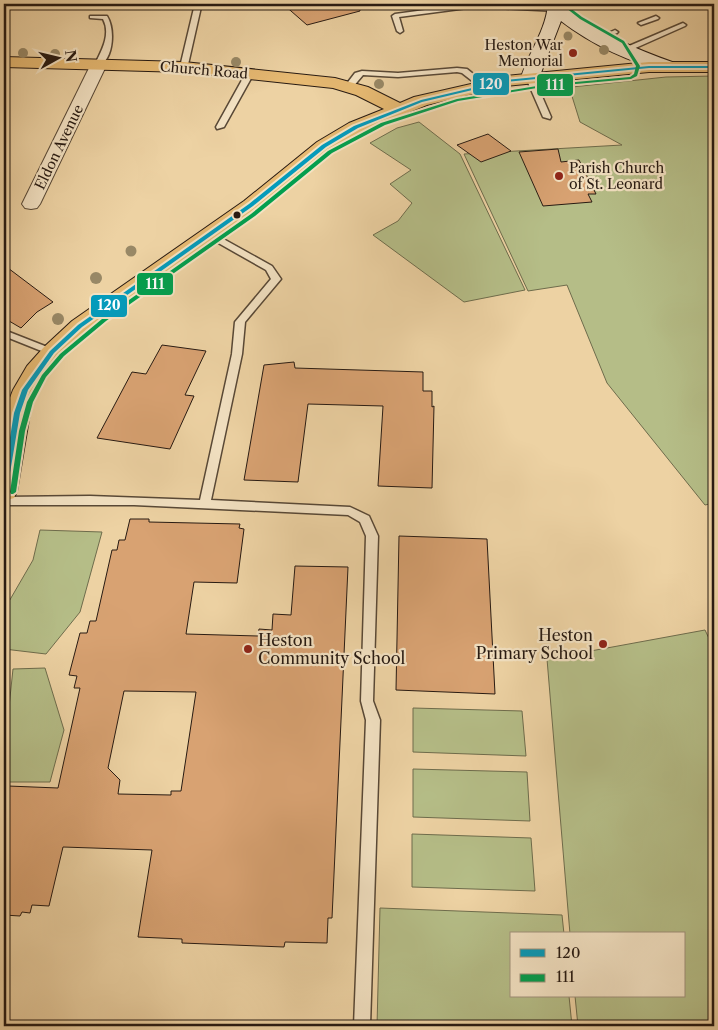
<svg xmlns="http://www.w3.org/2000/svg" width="718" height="1030" font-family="'Libre Caslon Text',serif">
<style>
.green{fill:#b5bd87;stroke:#6e6c4c}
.building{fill:#d8a272;stroke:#271a12;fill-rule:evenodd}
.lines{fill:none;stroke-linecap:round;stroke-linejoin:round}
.lane-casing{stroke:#584836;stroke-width:3}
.street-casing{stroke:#584836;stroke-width:2}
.secondary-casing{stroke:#271a12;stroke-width:2}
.primary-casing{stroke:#271a12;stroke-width:2}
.lane{fill:#f3e2c3;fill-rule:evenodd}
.street{fill:#f3e2c3;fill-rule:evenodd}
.secondary{fill:#f3e2c3;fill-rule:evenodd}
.primary{fill:#e6b972;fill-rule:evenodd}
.bus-1-casing{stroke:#f3e2c3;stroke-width:4}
.bus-2-casing{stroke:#f3e2c3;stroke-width:4}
.bus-1{fill:#049bbb;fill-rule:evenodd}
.bus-2{fill:#029f4e;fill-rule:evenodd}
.tree{fill:#988866}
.poi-dot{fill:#8f2418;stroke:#f3e2c3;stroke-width:2}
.bus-dot{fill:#271a12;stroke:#f3e2c3;stroke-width:2}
.labels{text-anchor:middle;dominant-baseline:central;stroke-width:4.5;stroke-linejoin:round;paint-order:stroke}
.far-poi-label{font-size:14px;fill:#271a12;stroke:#f3e2c3;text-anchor:end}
.far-street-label{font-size:14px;fill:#271a12;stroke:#f3e2c3}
.poi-label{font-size:16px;fill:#271a12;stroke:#f3e2c3;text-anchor:end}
.line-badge{stroke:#f3e2c3;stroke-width:2}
.badge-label{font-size:14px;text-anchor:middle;font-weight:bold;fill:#fff}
</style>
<rect width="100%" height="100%" fill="#edd2a3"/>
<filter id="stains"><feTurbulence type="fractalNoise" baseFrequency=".004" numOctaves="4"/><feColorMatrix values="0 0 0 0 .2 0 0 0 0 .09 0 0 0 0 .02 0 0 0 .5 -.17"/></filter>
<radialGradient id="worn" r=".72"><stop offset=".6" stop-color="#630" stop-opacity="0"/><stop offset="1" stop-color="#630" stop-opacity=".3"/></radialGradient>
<path class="green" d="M 714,76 L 714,503 L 705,505 L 607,383 L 567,285 L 528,291 L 464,154 L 622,145 L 580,122 L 571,93 L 572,87 L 666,77 Z
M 419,122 L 460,154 L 525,290 L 464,302 L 373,235 L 398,221 L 412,203 L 390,184 L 411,170 L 370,143 L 397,128 Z
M 40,530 L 102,532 L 80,612 L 46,654 L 4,649 L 4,610 L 33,560 Z
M 705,630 L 714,649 L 714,1026 L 578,1026 L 575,996 L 684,996 L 684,934 L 570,934 L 547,659 Z
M 45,668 L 64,730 L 50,782 L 4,782 L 4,754 L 13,669 Z
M 413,708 L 522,711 L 526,756 L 413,752 Z
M 413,769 L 527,772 L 530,821 L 413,817 Z
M 412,834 L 531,838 L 535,891 L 412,887 Z
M 380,908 L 562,915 L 564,934 L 512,934 L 512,996 L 569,996 L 572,1026 L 377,1026 Z"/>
<path class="building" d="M 283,4 L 359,4 L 360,11 L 307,25 Z
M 488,134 L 511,151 L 481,162 L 457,145 Z
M 558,149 L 561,162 L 579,160 L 596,194 L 588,194 L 592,202 L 543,206 L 519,152 Z
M 4,265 L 53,302 L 37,312 L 21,328 L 4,318 Z
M 162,345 L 206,351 L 185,395 L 194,396 L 170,449 L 97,438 L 132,372 L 146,374 Z
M 294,362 L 295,368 L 423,372 L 423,391 L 432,391 L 432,407 L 434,406 L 432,488 L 378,486 L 383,406 L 308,404 L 298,482 L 244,480 L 264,365 Z
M 130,519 L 149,519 L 149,522 L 240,524 L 239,528 L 244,529 L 237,583 L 194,582 L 186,634 L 258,636 L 259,629 L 272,630 L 273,614 L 291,615 L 295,566 L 348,567 L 332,918 L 328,918 L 327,943 L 285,942 L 284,947 L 182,943 L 182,939 L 138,937 L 152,850 L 63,847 L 49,906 L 32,905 L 30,913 L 22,912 L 20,916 L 4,915 L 4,795 L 6,795 L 8,786 L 58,788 L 80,688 L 74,688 L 77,676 L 69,675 L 80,633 L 87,633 L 90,621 L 96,621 L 112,550 L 117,550 L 119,540 L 125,540 ZM 124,691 L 196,692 L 181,791 L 171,791 L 171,795 L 118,794 L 120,780 L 108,768 Z
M 399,536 L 487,539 L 495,694 L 396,690 Z"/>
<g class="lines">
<g class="lane-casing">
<path id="lane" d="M 146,4 L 205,4 L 201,7 L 187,69 L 180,67 L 194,8 L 149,6 Z
M 470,4 L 557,7 L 560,9 L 557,11 L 475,7 L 399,17 L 403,31 L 400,33 L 397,31 L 392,16 L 395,14 Z
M 90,16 L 107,16 C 115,29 114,58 99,66 L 95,64 C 102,50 111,34 103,19 L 90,18 Z
M 656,16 L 659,18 L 658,19 L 641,25 L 638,23 Z
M 683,23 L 686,25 L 685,26 L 622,54 L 615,52 Z
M 615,30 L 618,32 L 617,33 L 598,41 L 595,39 Z
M 457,68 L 467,69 L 487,85 L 480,87 L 462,73 L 457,72 L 398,77 L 363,75 L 352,88 L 345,86 L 355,73 L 362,71 L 398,73 Z
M 247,71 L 254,73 L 224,127 L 217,129 L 216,127 Z
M 527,76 L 534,78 L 551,117 L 550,119 L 543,117 L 526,78 Z
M 209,231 L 272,266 L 281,279 L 245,322 L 242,354 L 211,500 L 350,507 L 369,516 L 378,536 L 373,701 L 380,720 L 370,1026 L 354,1026 L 366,720 L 361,701 L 366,536 L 360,522 L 348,515 L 134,505 L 4,505 L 4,497 L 90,496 L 200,500 L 232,354 L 235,322 L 271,279 L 266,270 L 206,236 L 206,232 Z
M 4,330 L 55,350 L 57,352 L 52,355 L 49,354 L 4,336 Z"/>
</g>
<g class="street-casing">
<path id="street" d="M 99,59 L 104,61 L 107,64 L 40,204 L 37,208 L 31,209 L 25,208 L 22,204 L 91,64 L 94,61 Z"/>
</g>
<g class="secondary-casing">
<path id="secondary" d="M 548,4 L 564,4 L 564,7 C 598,33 635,49 675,63 L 678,67 L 675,71 L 669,72 C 631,63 592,45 561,21 L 539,78 L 536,82 L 530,83 L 524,82 L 521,78 C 528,53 546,31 548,4 Z"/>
</g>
<g class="primary-casing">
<path id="primary" d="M 4,57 L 184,62 L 335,78 L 368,87 L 400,103 L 414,97 L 506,76 L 649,62 L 714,62 L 714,72 L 649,72 L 506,86 L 427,105 L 363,131 L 331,150 L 258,209 L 88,331 L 60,357 L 37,390 L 30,413 L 17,491 L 14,498 L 4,501 L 4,413 L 13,390 L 27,366 L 44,347 L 72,321 L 244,201 L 317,142 L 349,123 L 384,109 L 356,95 L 333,88 L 184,72 L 4,67 Z"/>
</g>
<use href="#lane" class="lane"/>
<use href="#street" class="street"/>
<use href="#secondary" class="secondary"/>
<use href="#primary" class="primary"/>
<g class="bus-1-casing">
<path id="bus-1" d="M 649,66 L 714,66 L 714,68 L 649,68 L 506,82 L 422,102 L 358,128 L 326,147 L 253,206 L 82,327 L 54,353 L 28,390 L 20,413 L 7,491 L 6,493 L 4,493 L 4,474 L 14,413 L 22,390 L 50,351 L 78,325 L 249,204 L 322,145 L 354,126 L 421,100 L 506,80 Z"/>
</g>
<g class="bus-2-casing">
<path id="bus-2" d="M 561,4 L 565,4 L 582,17 L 624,41 L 640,66 L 637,76 L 631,79 L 543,87 L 458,101 L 385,125 L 332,153 L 255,216 L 106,321 L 64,356 L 46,377 L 33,402 L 25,431 L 16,492 L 13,494 L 11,494 L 10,492 L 19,431 L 27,402 L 42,375 L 60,354 L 102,319 L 251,214 L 328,151 L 381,123 L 457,99 L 543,85 L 630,77 L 634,74 L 636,66 L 622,43 L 580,19 Z"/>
</g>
<use href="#bus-1" class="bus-1"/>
<use href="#bus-2" class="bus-2"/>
</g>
<g class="tree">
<circle cx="568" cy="36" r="4.5"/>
<circle cx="604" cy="50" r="5"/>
<circle cx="23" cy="53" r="5"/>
<circle cx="55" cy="54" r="5"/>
<circle cx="236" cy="62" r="5"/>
<circle cx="379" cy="84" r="5"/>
<circle cx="131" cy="251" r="5.5"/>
<circle cx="96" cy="278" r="6"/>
<circle cx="58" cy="319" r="6"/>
</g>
<g class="poi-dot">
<circle cx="573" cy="53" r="5"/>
<circle cx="559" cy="176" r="5"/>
<circle cx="603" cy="644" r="5"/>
<circle cx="248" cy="649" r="5"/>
</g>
<circle class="bus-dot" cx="237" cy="215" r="4.5"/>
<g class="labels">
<g class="far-poi-label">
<text x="563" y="45">Heston War<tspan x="563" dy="16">Memorial</tspan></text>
<text x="569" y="168" text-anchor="start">Parish Church<tspan x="569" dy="16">of St. Leonard</tspan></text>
</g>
<g class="far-street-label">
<text transform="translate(204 70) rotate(5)">Church Road</text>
<text transform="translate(59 147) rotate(-64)">Eldon Avenue</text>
</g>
<g class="poi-label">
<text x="593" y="635">Heston<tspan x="593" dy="18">Primary School</tspan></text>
<text x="258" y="640" text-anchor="start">Heston<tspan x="258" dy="18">Community School</tspan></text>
</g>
</g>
<g class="line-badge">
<rect x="472" y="72" width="38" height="24" rx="5" fill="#049bbb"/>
<rect x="536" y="73" width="38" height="24" rx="5" fill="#029f4e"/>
<rect x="136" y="272" width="38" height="24" rx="5" fill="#029f4e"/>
<rect x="90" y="294" width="38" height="24" rx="5" fill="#049bbb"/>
</g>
<g class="badge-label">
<text x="491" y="89">120</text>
<text x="555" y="90">111</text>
<text x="155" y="289">111</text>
<text x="109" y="310">120</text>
</g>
<rect width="718" height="1030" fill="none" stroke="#edd2a3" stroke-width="20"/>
<rect x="5" y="5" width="708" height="1020" fill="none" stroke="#271a12" stroke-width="2.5"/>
<rect x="10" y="10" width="698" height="1010" fill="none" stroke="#271a12"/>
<rect x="510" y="932" width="175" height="65" fill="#f3e2c3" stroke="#a1927c"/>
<rect x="520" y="949" width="25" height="8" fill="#049bbb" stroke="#a1927c"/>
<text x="556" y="958" font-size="15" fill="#271a12">120</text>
<rect x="520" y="974" width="25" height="8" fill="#029f4e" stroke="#a1927c"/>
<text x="556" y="982" font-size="15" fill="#271a12">111</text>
<g transform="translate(58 58) rotate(82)" stroke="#f3e2c3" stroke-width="4" paint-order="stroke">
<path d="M0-4L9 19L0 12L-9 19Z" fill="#271a12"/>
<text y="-8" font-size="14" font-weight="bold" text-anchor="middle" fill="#271a12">N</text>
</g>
<rect width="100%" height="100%" filter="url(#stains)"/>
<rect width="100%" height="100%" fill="url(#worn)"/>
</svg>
